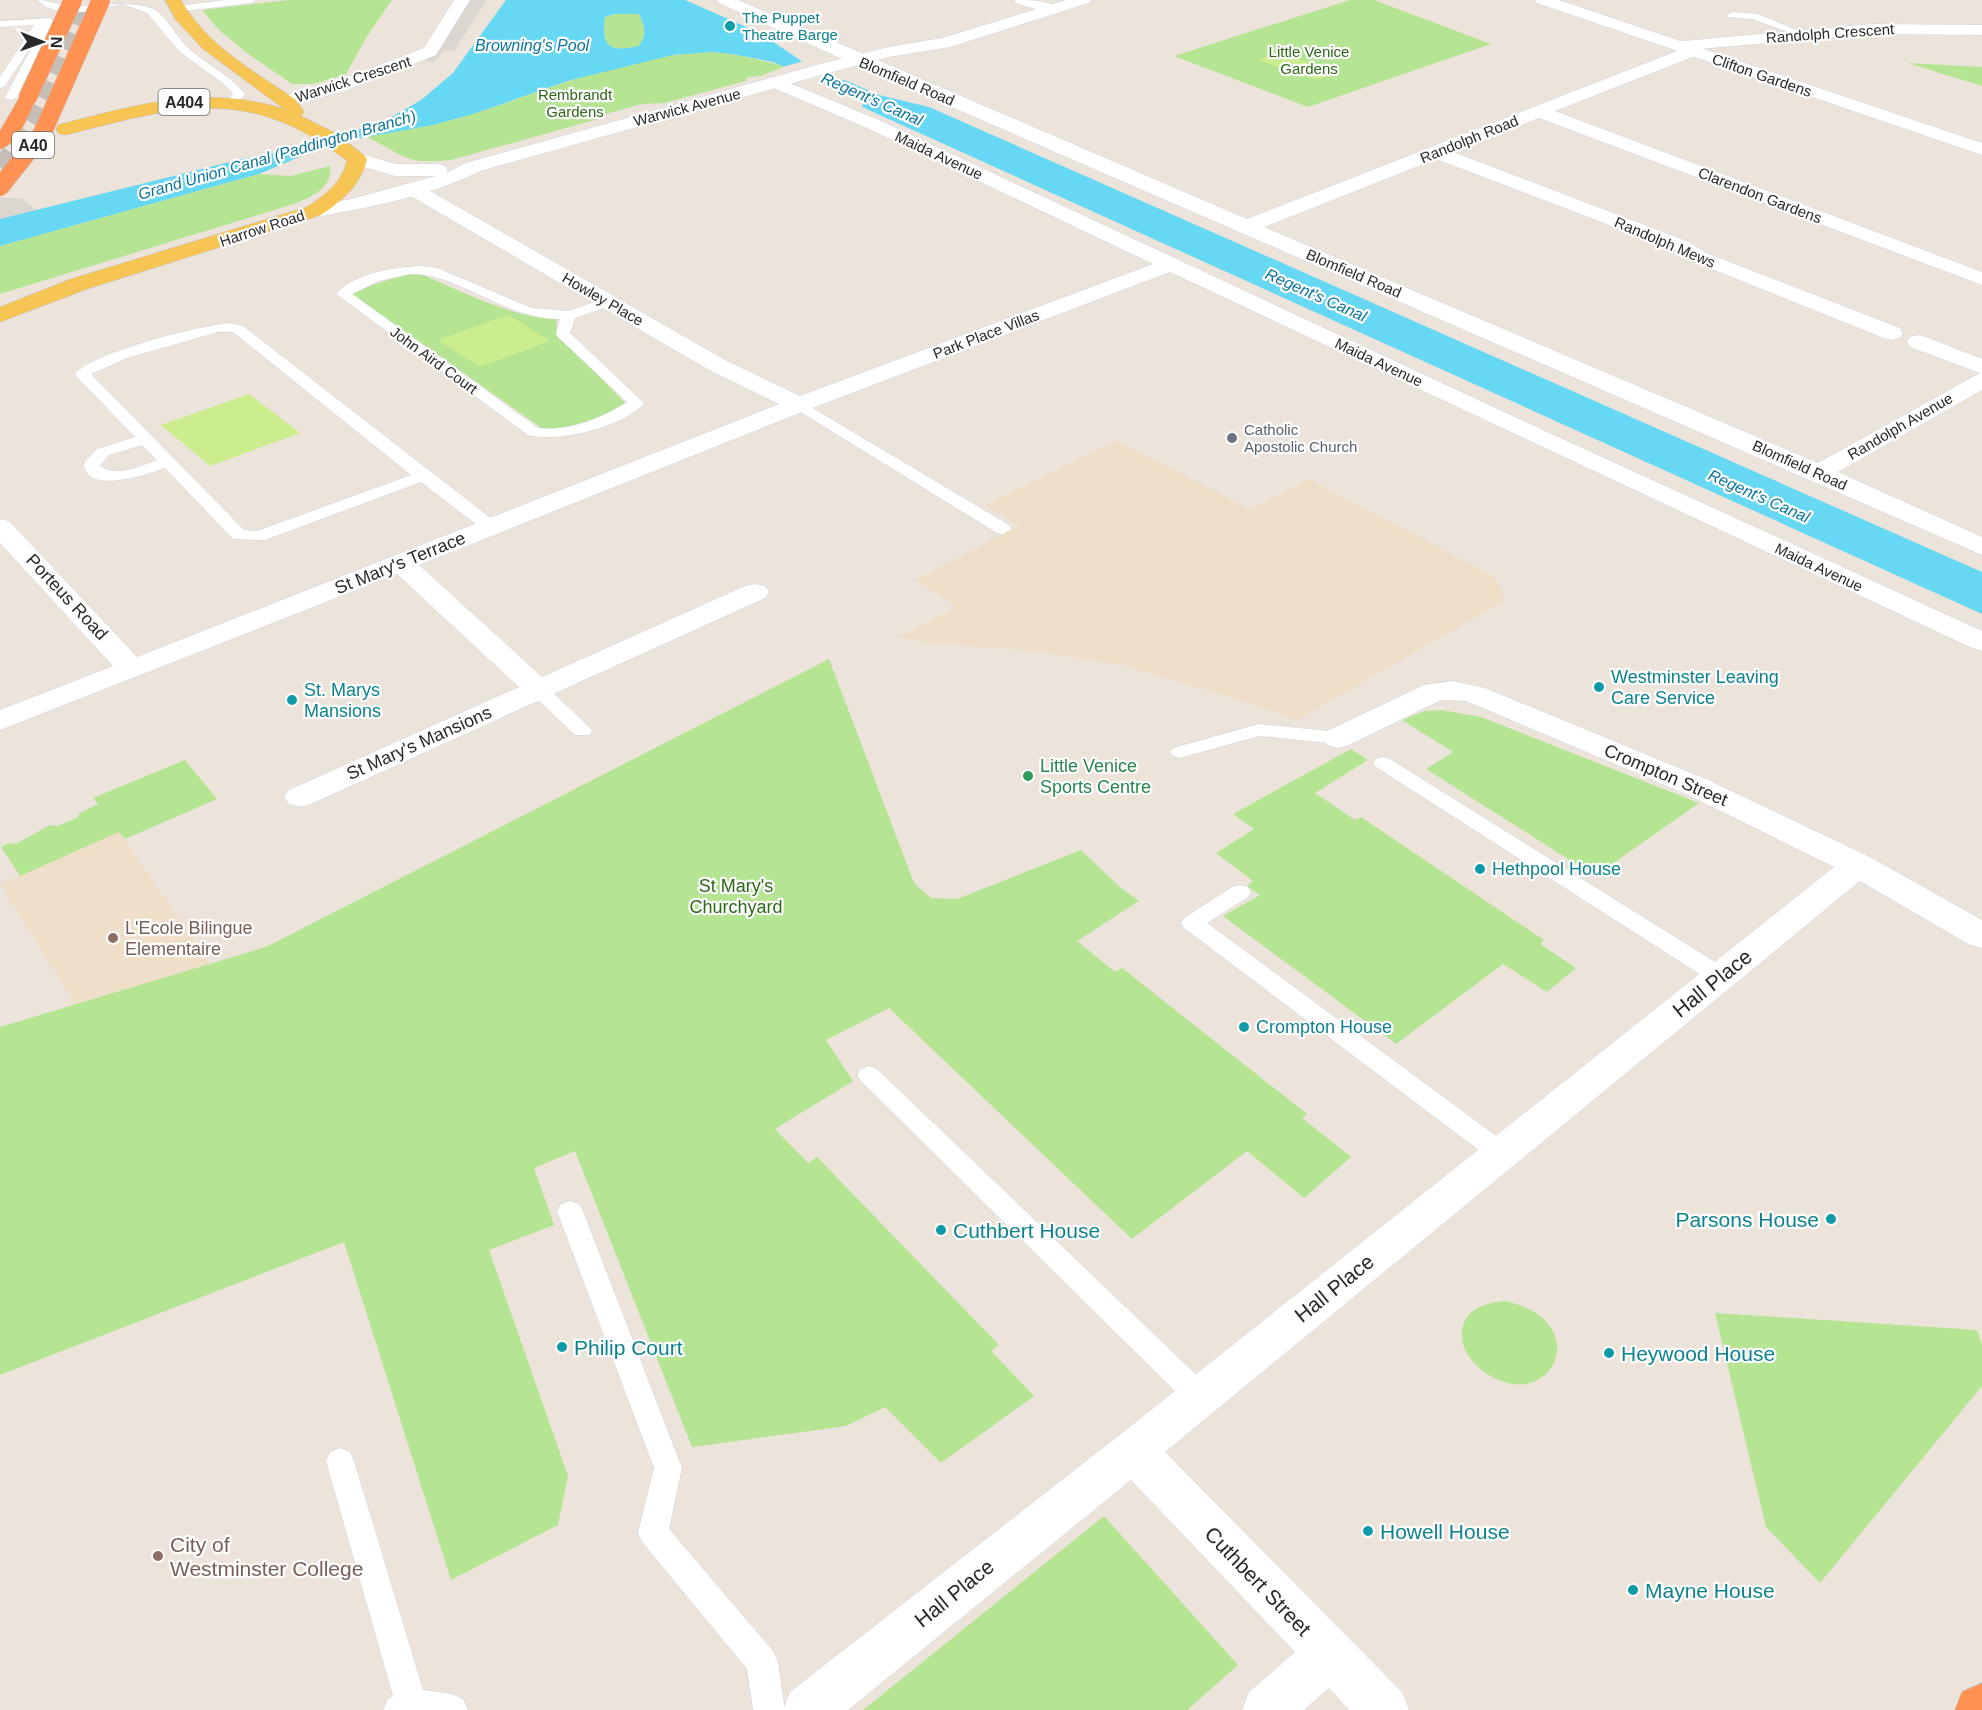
<svg xmlns="http://www.w3.org/2000/svg" width="1982" height="1710" font-family="Arial,sans-serif">
<style>
.education{fill:#efdfc8}
.green{fill:#b5e593}
.pitch{fill:#cced8e}
.plaza{fill:#dcd6d1}
.water{fill:#67d8f3;fill-rule:evenodd}
.pier{fill:#ece3da}
.lines{fill:none;stroke-linecap:round;stroke-linejoin:round}
.primary-tunnel{stroke:#c5beb7;stroke-width:18;stroke-dasharray:18 9;stroke-linecap:butt}
.lane-casing{stroke:#cfd4e3;stroke-width:1}
.street-casing{stroke:#cfd4e3;stroke-width:1}
.secondary-casing{stroke:#cfd4e3;stroke-width:1}
.primary-casing{stroke:#c3c3c3;stroke-width:1}
.highway-casing{stroke:#c3c3c3;stroke-width:1}
.lane{fill:#fff;fill-rule:evenodd}
.street{fill:#fff;fill-rule:evenodd}
.secondary{fill:#fff;fill-rule:evenodd}
.primary{fill:#f6c554;fill-rule:evenodd}
.highway{fill:#ff9152;fill-rule:evenodd}
.highway-bridge-casing{stroke:#c3c3c3;stroke-width:19;stroke-linecap:butt}
.highway-bridge{stroke:#ff9152;stroke-width:18}
.culture-dot{fill:#0f9aa8;stroke:#fff;stroke-width:2}
.worship-dot{fill:#6b7280;stroke:#fff;stroke-width:2}
.leisure-dot{fill:#2e9e5b;stroke:#fff;stroke-width:2}
.education-dot{fill:#8d6e63;stroke:#fff;stroke-width:2}
.labels{text-anchor:middle;dominant-baseline:central;stroke-width:4.5;stroke-linejoin:round;paint-order:stroke}
.far-culture-label{font-size:15px;fill:#0d838f;stroke:#fff;text-anchor:start}
.far-street-label{font-size:15px;fill:#292929;stroke:#fff}
.far-park-label{font-size:15px;fill:#2d6816;stroke:#fff}
.far-worship-label{font-size:15px;fill:#5b616d;stroke:#fff;text-anchor:start}
.far-water-label{font-size:16px;font-style:italic;fill:#08759e;stroke:#fff}
.shield{fill:#fff;stroke:#696969;stroke-width:1.5}
.shield-label{font-size:16px;font-weight:bold;fill:#292929}
.street-label{font-size:18px;fill:#292929;stroke:#fff}
.culture-label{font-size:18px;fill:#0d838f;stroke:#fff;text-anchor:start}
.leisure-label{font-size:18px;fill:#27864d;stroke:#fff;text-anchor:start}
.park-label{font-size:18px;fill:#2d6816;stroke:#fff}
.education-label{font-size:18px;fill:#785e54;stroke:#fff;text-anchor:start}
.near-street-label{font-size:21px;fill:#292929;stroke:#fff}
.near-culture-label{font-size:21px;fill:#0d838f;stroke:#fff;text-anchor:start}
.near-education-label{font-size:21px;fill:#785e54;stroke:#fff;text-anchor:start}
</style>
<rect width="100%" height="100%" fill="#ece3da"/>
<path class="education" d="M 1117,441 L 1251,510 L 1309,479 L 1493,576 L 1503,590 L 1502,602 L 1297,720 L 1250,703 L 1122,665 L 1034,651 L 923,642 L 899,637 L 956,607 L 915,580 L 1019,526 L 985,505 Z
M 119,832 L 210,964 L 75,1004 L 0,884 Z"/>
<path class="green" d="M 289,0 L 392,0 L 368,35 L 346,74 L 314,84 L 292,84 L 247,53 L 219,30 L 202,10 Z
M 1350,0 L 1374,0 L 1491,44 L 1308,107 L 1174,56 Z
M 614,14 L 639,14 C 645,27 647,34 639,47 C 611,52 601,49 605,17 Z
M 711,52 L 732,54 L 786,66 L 761,76 L 747,77 L 746,81 L 664,103 L 642,104 L 598,116 L 602,118 L 451,160 C 405,165 405,156 367,137 C 403,130 440,125 475,113 C 551,89 630,54 711,52 Z
M 1908,63 L 1982,67 L 1982,86 L 1914,65 Z
M 330,166 C 333,187 313,196 297,203 L 0,294 L 0,246 L 259,174 L 291,176 Z
M 410,273 L 421,274 C 464,292 509,317 556,319 L 557,333 L 625,403 C 606,419 568,429 543,429 L 352,294 L 357,290 Z
M 829,659 L 914,883 L 931,898 L 957,899 L 1081,850 L 1121,888 L 1139,901 L 1077,941 L 1115,972 L 1122,968 L 1307,1114 L 1302,1118 L 1351,1157 L 1304,1198 L 1247,1151 L 1132,1239 L 889,1008 L 826,1040 L 853,1081 L 775,1129 L 808,1163 L 817,1157 L 999,1345 L 991,1351 L 1034,1396 L 941,1463 L 885,1407 L 846,1426 L 692,1447 L 575,1151 L 534,1168 L 554,1225 L 489,1250 L 568,1476 L 558,1525 L 451,1580 L 344,1242 L 0,1375 L 0,1027 L 266,947 Z
M 1442,710 L 1481,717 L 1699,803 L 1595,876 L 1426,769 L 1453,752 L 1402,720 L 1425,711 Z
M 1351,749 L 1368,760 L 1315,793 L 1355,820 L 1361,817 L 1544,940 L 1540,944 L 1576,968 L 1547,992 L 1503,964 L 1396,1044 L 1223,916 L 1260,895 L 1247,886 L 1253,881 L 1216,853 L 1254,829 L 1233,814 Z
M 185,760 L 217,799 L 125,839 L 119,832 L 20,876 L 1,847 L 9,843 L 16,844 L 50,825 L 57,826 L 77,818 L 80,813 L 98,804 L 93,798 Z
M 1505,1301 C 1599,1321 1550,1420 1483,1371 C 1473,1363 1462,1350 1462,1337 C 1461,1311 1482,1303 1505,1301 Z
M 1715,1313 L 1977,1330 L 1982,1345 L 1982,1386 L 1820,1583 L 1766,1527 Z
M 1104,1516 L 1238,1665 L 1187,1710 L 863,1710 Z"/>
<path class="pitch" d="M 1279,53 L 1338,72 L 1317,80 L 1258,60 Z
M 508,315 L 550,341 L 479,367 L 438,340 Z
M 249,394 L 300,433 L 210,466 L 161,425 Z"/>
<path class="plaza" d="M 466,0 L 487,0 L 454,51 L 444,51 L 434,62 L 423,60 L 442,46 Z
M 0,197 L 23,199 L 36,210 L 0,220 Z"/>
<path class="water" d="M 506,0 L 685,0 L 760,33 L 803,62 L 879,95 L 929,107 L 1982,572 L 1982,614 L 862,107 L 864,103 L 859,98 L 773,62 L 732,54 L 711,52 L 673,55 L 571,80 L 473,114 L 433,125 L 367,137 L 304,155 L 259,174 L 0,246 L 0,219 L 242,159 L 297,149 L 383,122 L 421,100 L 453,73 ZM 614,14 L 639,14 C 645,27 647,34 639,46 C 611,52 601,49 605,17 Z"/>
<path class="pier" d="M 807,60 L 848,79 L 823,86 L 779,68 Z
M 350,131 L 365,141 L 318,154 L 304,144 Z"/>
<g class="lines">
<path class="primary-tunnel" d="M 0,167 C 40,117 62,58 88,0"/>
<g class="lane-casing">
<path id="lane" d="M 37,0 C 50,0 60,6 73,6 C 100,6 128,0 154,9 C 167,17 176,36 187,47 C 205,64 229,74 245,94 L 238,103 L 230,103 L 228,101 L 233,94 L 224,84 L 180,52 L 147,13 L 123,4 L 82,12 L 59,11 L 46,7 Z
M 226,0 L 256,0 L 251,3 L 177,12 L 172,9 L 177,6 Z
M 1732,12 L 1757,14 L 1807,34 L 1802,37 L 1752,19 L 1728,17 L 1727,15 Z
M 50,18 L 55,22 L 17,97 L 11,100 L 7,99 L 5,97 L 37,38 L 4,87 L 0,88 L 0,77 L 34,25 L 0,27 L 0,21 Z
M 421,266 L 437,268 L 532,308 L 568,311 L 603,299 L 613,299 L 615,302 L 613,305 L 575,318 L 570,333 L 644,403 C 624,427 558,443 528,435 L 336,294 C 354,273 395,267 421,266 ZM 410,274 C 459,273 504,319 560,319 L 556,334 L 558,337 L 627,402 C 602,418 568,432 538,428 L 352,294 L 379,281 Z
M 230,323 L 243,326 L 497,523 L 499,527 L 497,531 L 485,531 L 421,482 L 265,540 L 233,539 L 165,468 C 149,474 84,496 84,463 L 97,449 L 135,437 L 77,377 L 75,374 C 91,353 201,325 230,323 ZM 218,332 L 233,332 L 411,475 L 257,531 L 244,530 L 91,374 L 127,358 ZM 142,445 L 157,460 C 140,466 117,478 100,466 L 109,455 Z
M 799,400 L 1009,525 L 1011,529 L 1003,534 L 997,533 L 794,408 L 791,405 Z
M 538,683 L 545,685 L 589,727 L 592,731 L 589,735 L 575,735 L 531,693 L 529,689 L 531,685 Z
M 1259,724 L 1338,732 L 1345,734 L 1348,738 L 1345,742 L 1338,744 L 1259,736 L 1180,758 L 1173,756 L 1170,752 L 1173,748 Z
M 1383,757 L 1390,759 L 1728,970 L 1731,976 L 1728,982 L 1720,984 L 1712,982 L 1376,767 L 1373,763 L 1376,759 Z
M 1240,885 L 1248,887 L 1251,892 L 1248,897 L 1207,923 L 1510,1146 L 1513,1153 L 1510,1160 L 1501,1163 L 1492,1160 L 1184,928 L 1181,923 L 1184,918 L 1232,887 Z
M 869,1066 L 877,1069 L 1209,1387 L 1213,1396 L 1209,1405 L 1199,1408 L 1189,1405 L 861,1081 L 857,1075 L 861,1069 Z
M 570,1201 L 579,1204 L 583,1211 L 682,1468 L 669,1529 L 773,1651 L 778,1662 L 785,1710 L 753,1710 L 747,1669 L 643,1543 L 638,1533 L 654,1468 L 557,1211 L 561,1204 Z
M 340,1448 L 350,1452 L 354,1461 L 423,1690 L 452,1694 L 463,1699 L 468,1710 L 383,1710 L 388,1699 L 393,1696 L 326,1461 L 330,1452 Z"/>
</g>
<g class="street-casing">
<path id="street" d="M 454,0 L 470,0 L 436,55 L 342,92 L 286,106 L 280,105 L 277,101 L 280,97 L 330,84 L 424,48 Z
M 717,0 L 738,0 L 1247,219 L 1677,51 L 1670,46 L 1672,42 L 1872,24 L 1982,25 L 1982,35 L 1872,34 L 1699,49 L 1698,55 L 1555,111 L 1982,272 L 1982,285 L 1539,118 L 1453,152 L 1689,242 L 1706,253 L 1900,328 L 1903,333 L 1900,338 L 1892,340 L 1884,338 L 1692,261 L 1675,250 L 1436,159 L 1264,227 L 1818,463 L 1980,373 L 1910,347 L 1907,342 L 1910,337 L 1918,335 L 1926,337 L 1982,359 L 1982,390 L 1838,472 L 1982,537 L 1982,555 L 853,64 L 719,3 Z
M 1014,0 C 1028,0 1049,0 1059,9 L 1051,14 L 1016,3 Z
M 775,77 L 879,120 L 1532,425 L 1982,631 L 1982,651 L 1972,648 L 1170,272 L 807,410 L 419,565 L 542,677 L 745,586 L 755,584 L 765,586 L 769,592 L 765,598 L 311,804 L 300,807 L 289,804 L 284,797 L 289,790 L 519,687 L 397,574 L 0,730 L 0,710 L 113,666 L 0,543 L 0,519 L 9,521 L 137,657 L 779,404 L 709,370 L 404,192 L 401,188 L 404,184 L 418,184 L 725,360 L 800,396 L 1153,264 L 867,128 L 769,86 L 766,82 L 769,78 Z
M 1453,681 L 1485,688 L 1708,780 L 1870,857 L 1982,920 L 1982,948 L 1970,945 L 1860,881 L 1165,1452 L 1402,1692 L 1409,1710 L 1349,1710 L 1329,1688 L 1304,1710 L 1242,1710 L 1249,1692 L 1295,1652 L 1131,1480 L 848,1710 L 783,1710 L 790,1692 L 1117,1437 L 1834,867 L 1686,794 L 1466,701 L 1441,700 L 1349,745 L 1338,748 L 1327,745 L 1323,738 L 1327,731 L 1424,685 Z"/>
</g>
<g class="secondary-casing">
<path id="secondary" d="M 1066,0 L 1091,0 L 1089,3 L 950,47 L 889,57 L 832,72 L 480,171 C 433,195 366,209 314,217 L 307,215 L 304,211 L 307,207 L 351,199 L 436,176 L 395,176 L 350,163 L 347,159 L 350,155 L 357,153 L 396,164 L 438,164 L 445,166 L 448,170 L 446,173 L 466,163 L 820,64 L 889,47 L 942,38 Z
M 1535,0 L 1559,0 L 1982,143 L 1982,155 L 1537,3 Z"/>
</g>
<g class="primary-casing">
<path id="primary" d="M 165,0 L 181,0 C 207,46 254,71 296,100 L 304,112 L 301,116 L 335,133 L 364,155 L 367,159 C 360,186 343,200 321,215 L 87,289 L 0,322 L 0,307 L 71,279 L 307,207 C 326,194 341,184 347,161 C 249,83 176,107 65,135 L 58,133 L 56,129 L 58,125 C 136,105 205,84 284,109 L 203,49 L 176,20 Z"/>
</g>
<g class="highway-casing">
<path id="highway" d="M 28,92 L 34,93 L 37,97 C 29,113 19,144 0,149 L 0,131 L 22,93 Z
M 1982,1683 L 1982,1710 L 1955,1710 L 1962,1692 Z"/>
</g>
<use href="#lane" class="lane"/>
<use href="#street" class="street"/>
<use href="#secondary" class="secondary"/>
<use href="#primary" class="primary"/>
<use href="#highway" class="highway"/>
<g class="highway-bridge-casing">
<path id="highway-bridge" d="M 28,97 L 73,0
M 0,187 L 42,134 L 101,0"/>
</g>
<use href="#highway-bridge" class="highway-bridge"/>
</g>
<g class="culture-dot">
<circle cx="730" cy="26" r="6"/>
<circle cx="1599" cy="687" r="6"/>
<circle cx="292" cy="700" r="6"/>
<circle cx="1480" cy="869" r="6"/>
<circle cx="1244" cy="1027" r="6"/>
<circle cx="1831" cy="1219" r="6"/>
<circle cx="941" cy="1230" r="6"/>
<circle cx="562" cy="1347" r="6"/>
<circle cx="1609" cy="1353" r="6"/>
<circle cx="1368" cy="1531" r="6"/>
<circle cx="1633" cy="1590" r="6"/>
</g>
<circle class="worship-dot" cx="1232" cy="438" r="6"/>
<circle class="leisure-dot" cx="1028" cy="776" r="6"/>
<g class="education-dot">
<circle cx="113" cy="938" r="6"/>
<circle cx="158" cy="1556" r="6"/>
</g>
<g class="labels">
<g class="far-culture-label">
<text x="742" y="17">The Puppet<tspan x="742" dy="17">Theatre Barge</tspan></text>
</g>
<g class="far-street-label">
<text transform="translate(1830 33) rotate(-4)">Randolph Crescent</text>
<text transform="translate(1762 75) rotate(19)">Clifton Gardens</text>
<text transform="translate(353 79) rotate(-18)">Warwick Crescent</text>
<text transform="translate(907 81) rotate(23)">Blomfield Road</text>
<text transform="translate(687 107) rotate(-15)">Warwick Avenue</text>
<text transform="translate(1469 139) rotate(-22)">Randolph Road</text>
<text transform="translate(939 155) rotate(25)">Maida Avenue</text>
<text transform="translate(1760 195) rotate(21)">Clarendon Gardens</text>
<text transform="translate(262 228) rotate(-18)">Harrow Road</text>
<text transform="translate(1665 242) rotate(23)">Randolph Mews</text>
<text transform="translate(1354 273) rotate(23)">Blomfield Road</text>
<text transform="translate(603 299) rotate(30)">Howley Place</text>
<text transform="translate(986 334) rotate(-21)">Park Place Villas</text>
<text transform="translate(434 360) rotate(36)">John Aird Court</text>
<text transform="translate(1379 362) rotate(25)">Maida Avenue</text>
<text transform="translate(1900 426) rotate(-30)">Randolph Avenue</text>
<text transform="translate(1800 465) rotate(24)">Blomfield Road</text>
<text transform="translate(1819 567) rotate(25)">Maida Avenue</text>
</g>
<g class="far-park-label">
<text x="1309" y="51">Little Venice<tspan x="1309" dy="17">Gardens</tspan></text>
<text x="575" y="94">Rembrandt<tspan x="575" dy="17">Gardens</tspan></text>
</g>
<g class="far-worship-label">
<text x="1244" y="429">Catholic<tspan x="1244" dy="17">Apostolic Church</tspan></text>
</g>
<g class="far-water-label">
<text x="532" y="45">Browning's Pool</text>
<text transform="translate(872 99) rotate(24)">Regent's Canal</text>
<text transform="translate(277 155) rotate(-16)">Grand Union Canal (Paddington Branch)</text>
<text transform="translate(1316 295) rotate(24)">Regent's Canal</text>
<text transform="translate(1759 496) rotate(24)">Regent's Canal</text>
</g>
<g class="shield">
<rect x="158.5" y="89" width="51" height="26" rx="4.5"/>
<rect x="12" y="132" width="42" height="26" rx="4.5"/>
</g>
<g class="shield-label">
<text x="184" y="102">A404</text>
<text x="33" y="145">A40</text>
</g>
<g class="street-label">
<text transform="translate(400 563) rotate(-22)">St Mary's Terrace</text>
<text transform="translate(67 597) rotate(47)">Porteus Road</text>
<text transform="translate(419 743) rotate(-24)">St Mary's Mansions</text>
<text transform="translate(1666 775) rotate(23)">Crompton Street</text>
</g>
<g class="culture-label">
<text x="1611" y="677">Westminster Leaving<tspan x="1611" dy="21">Care Service</tspan></text>
<text x="304" y="690">St. Marys<tspan x="304" dy="21">Mansions</tspan></text>
<text x="1492" y="869">Hethpool House</text>
<text x="1256" y="1027">Crompton House</text>
</g>
<g class="leisure-label">
<text x="1040" y="766">Little Venice<tspan x="1040" dy="21">Sports Centre</tspan></text>
</g>
<g class="park-label">
<text x="736" y="886">St Mary's<tspan x="736" dy="21">Churchyard</tspan></text>
</g>
<g class="education-label">
<text x="125" y="928">L'Ecole Bilingue<tspan x="125" dy="21">Elementaire</tspan></text>
</g>
<g class="near-street-label">
<text transform="translate(1712 983) rotate(-39)">Hall Place</text>
<text transform="translate(1334 1288) rotate(-39)">Hall Place</text>
<text transform="translate(1258 1581) rotate(46)">Cuthbert Street</text>
<text transform="translate(954 1593) rotate(-39)">Hall Place</text>
</g>
<g class="near-culture-label">
<text x="1819" y="1219" text-anchor="end">Parsons House</text>
<text x="953" y="1230">Cuthbert House</text>
<text x="574" y="1347">Philip Court</text>
<text x="1621" y="1353">Heywood House</text>
<text x="1380" y="1531">Howell House</text>
<text x="1645" y="1590">Mayne House</text>
</g>
<g class="near-education-label">
<text x="170" y="1544">City of<tspan x="170" dy="24">Westminster College</tspan></text>
</g>
</g>
<g transform="translate(42 42) rotate(91)" stroke="#ffffff" stroke-width="4.5" paint-order="stroke">
<path d="M0-4.5L10 22L0 15L-10 22Z" fill="#292929"/>
<text y="-9" font-size="16" font-weight="bold" text-anchor="middle" fill="#292929">N</text>
</g>
</svg>
